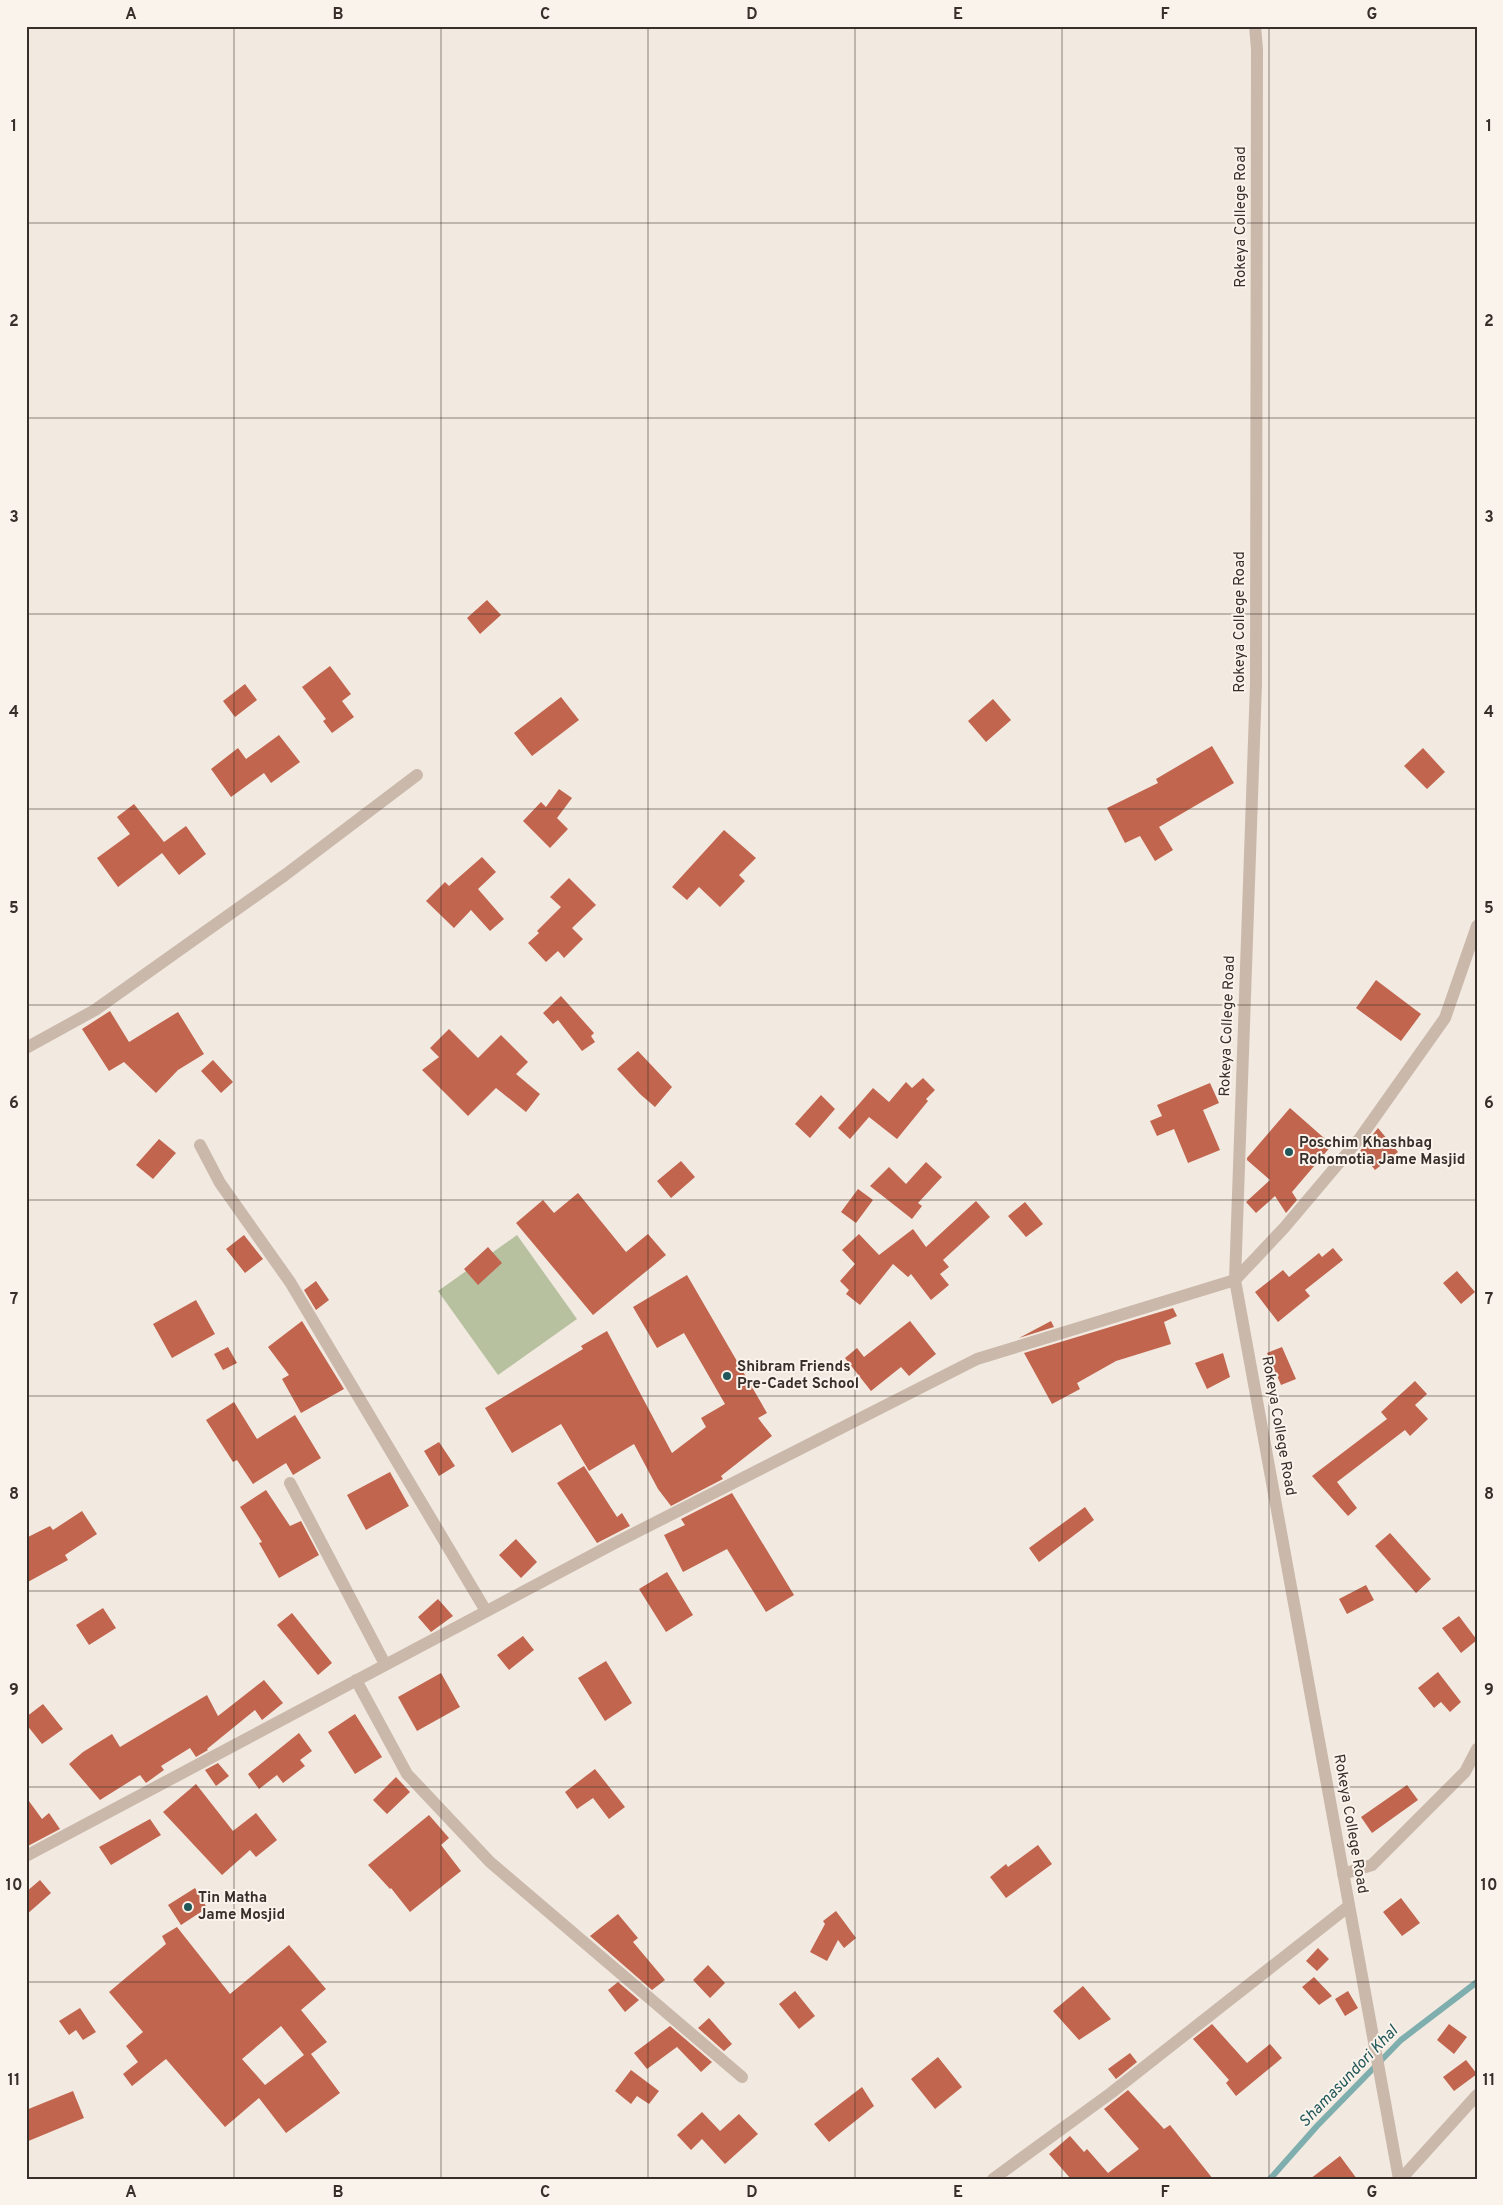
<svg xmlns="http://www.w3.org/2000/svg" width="1503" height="2205" font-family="Overpass,sans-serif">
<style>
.green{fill:#b7c1a0}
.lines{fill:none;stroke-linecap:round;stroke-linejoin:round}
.stream{stroke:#7faeae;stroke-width:6}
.building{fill:#c1654e;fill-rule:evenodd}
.minor{stroke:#cab8ab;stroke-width:12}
.tertiary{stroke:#cab8ab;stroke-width:12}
.grid{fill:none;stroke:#382e2a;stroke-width:1;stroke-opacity:0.55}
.poi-dot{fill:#215759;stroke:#faf3ec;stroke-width:2}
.labels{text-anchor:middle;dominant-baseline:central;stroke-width:4;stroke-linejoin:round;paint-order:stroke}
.street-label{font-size:15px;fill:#382e2a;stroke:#faf3ec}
.poi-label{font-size:15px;font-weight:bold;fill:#382e2a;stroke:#faf3ec;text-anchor:start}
.water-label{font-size:16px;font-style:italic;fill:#215759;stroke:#faf3ec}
.neatline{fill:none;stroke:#382e2a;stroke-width:2}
.grid-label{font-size:16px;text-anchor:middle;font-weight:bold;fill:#382e2a}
</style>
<rect width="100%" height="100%" fill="#f2e9e0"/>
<path class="green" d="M 517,1235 L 577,1319 L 498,1375 L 438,1291 Z"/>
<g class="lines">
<path class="stream" d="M 1270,2179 L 1317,2126 L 1401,2040 L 1477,1982"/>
</g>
<path class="building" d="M 487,600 L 501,615 L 480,634 L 467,618 Z
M 330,666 L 351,694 L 342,701 L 354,717 L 332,733 L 323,721 L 326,719 L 302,687 Z
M 245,684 L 257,700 L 235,717 L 223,701 Z
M 561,697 L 579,720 L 532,756 L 514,733 Z
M 993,699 L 1011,720 L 986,742 L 968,721 Z
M 279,735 L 300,762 L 271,783 L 264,773 L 231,797 L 211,769 L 238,748 L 246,759 Z
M 1212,746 L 1234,783 L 1159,827 L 1173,850 L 1155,861 L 1140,836 L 1125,843 L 1107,808 L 1158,783 L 1156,779 Z
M 1423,748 L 1445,772 L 1427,789 L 1404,766 Z
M 559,789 L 572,798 L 557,818 L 568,829 L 550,848 L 523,821 L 541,802 L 546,807 Z
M 134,804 L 164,842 L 186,826 L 206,854 L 179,875 L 162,853 L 118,887 L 97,858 L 130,834 L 117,817 Z
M 724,830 L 756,858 L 739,875 L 745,881 L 720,907 L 699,887 L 687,900 L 672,887 Z
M 482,857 L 496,872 L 478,889 L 504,919 L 490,931 L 471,910 L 454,928 L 426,901 L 445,882 L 449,886 Z
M 569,878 L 596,905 L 572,928 L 583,939 L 564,958 L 558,951 L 546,962 L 528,943 L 539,933 L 537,931 L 561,907 L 550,897 Z
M 1376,980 L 1421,1014 L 1401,1041 L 1356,1008 Z
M 561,996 L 594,1033 L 591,1036 L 595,1042 L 582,1051 L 558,1020 L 553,1024 L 543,1013 Z
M 110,1011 L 129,1042 L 178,1012 L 204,1054 L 178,1070 L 156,1093 L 124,1062 L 109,1071 L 82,1029 Z
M 449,1029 L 478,1058 L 501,1035 L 528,1062 L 516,1074 L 540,1094 L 526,1112 L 496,1088 L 468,1116 L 422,1070 L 439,1057 L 430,1048 Z
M 638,1051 L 672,1087 L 655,1107 L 640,1094 L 617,1069 Z
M 213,1060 L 233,1082 L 221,1093 L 201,1071 Z
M 923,1078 L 935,1090 L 926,1099 L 928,1101 L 897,1139 L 869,1117 L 850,1139 L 838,1128 L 873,1088 L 889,1102 L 906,1082 L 912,1088 Z
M 1210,1083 L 1219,1103 L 1203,1110 L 1220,1150 L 1188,1163 L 1174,1129 L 1157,1136 L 1150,1121 L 1162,1116 L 1157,1105 Z
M 821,1095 L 835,1109 L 810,1138 L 795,1124 Z
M 1290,1108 L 1332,1145 L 1292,1192 L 1297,1200 L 1286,1213 L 1275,1196 L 1256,1213 L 1246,1202 L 1270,1180 L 1247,1160 L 1247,1158 Z
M 1378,1128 L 1398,1152 L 1375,1170 L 1360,1151 Z
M 159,1139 L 176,1153 L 153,1179 L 136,1165 Z
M 681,1161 L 695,1177 L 671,1198 L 657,1181 Z
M 926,1162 L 942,1177 L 918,1203 L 922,1206 L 912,1219 L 870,1186 L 889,1167 L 906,1184 Z
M 858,1189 L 873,1200 L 856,1223 L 841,1212 Z
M 578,1193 L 626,1252 L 648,1234 L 666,1255 L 593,1315 L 516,1223 L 543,1200 L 554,1213 Z
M 976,1201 L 990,1217 L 943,1260 L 949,1267 L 940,1274 L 949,1285 L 931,1300 L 911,1274 L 908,1277 L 893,1264 L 860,1305 L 846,1294 L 849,1290 L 840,1281 L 855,1264 L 842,1250 L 859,1234 L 879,1255 L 913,1229 L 926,1247 Z
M 1025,1202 L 1043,1224 L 1026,1237 L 1008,1216 Z
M 244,1235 L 263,1259 L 245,1273 L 226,1249 Z
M 488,1247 L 502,1263 L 478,1285 L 464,1269 Z
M 1333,1248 L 1343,1260 L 1305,1290 L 1310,1296 L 1278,1322 L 1255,1292 L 1283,1270 L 1289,1277 L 1319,1253 L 1322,1257 Z
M 1457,1271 L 1475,1292 L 1461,1304 L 1443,1283 Z
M 687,1275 L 767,1413 L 758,1418 L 772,1436 L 721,1476 L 723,1479 L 671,1506 L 658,1489 L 634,1444 L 589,1471 L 561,1424 L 512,1453 L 485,1408 L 583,1349 L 581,1346 L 607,1331 L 672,1453 L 706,1427 L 701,1418 L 725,1404 L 684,1333 L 657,1348 L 633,1307 Z
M 316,1281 L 329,1300 L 316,1310 L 304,1290 Z
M 196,1300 L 215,1334 L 172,1358 L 153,1324 Z
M 1173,1308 L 1177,1316 L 1164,1322 L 1171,1344 L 1116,1361 L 1077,1383 L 1080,1389 L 1052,1404 L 1024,1353 Z
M 302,1321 L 344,1389 L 301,1413 L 282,1379 L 289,1375 L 268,1347 Z
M 910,1321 L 936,1354 L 909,1376 L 901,1367 L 871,1391 L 845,1358 L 857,1348 L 864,1357 Z
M 1051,1321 L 1054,1327 L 1019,1338 Z
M 228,1347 L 237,1363 L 223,1370 L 214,1354 Z
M 1282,1347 L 1296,1379 L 1281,1385 L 1267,1353 Z
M 1223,1353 L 1230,1377 L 1207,1389 L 1195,1363 Z
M 1415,1381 L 1427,1394 L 1415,1405 L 1428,1419 L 1410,1436 L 1405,1430 L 1337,1482 L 1357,1508 L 1348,1516 L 1312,1476 L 1387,1419 L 1381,1412 Z
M 234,1402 L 257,1439 L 295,1415 L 321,1458 L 293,1475 L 286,1463 L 253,1484 L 237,1460 L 233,1462 L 206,1420 Z
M 439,1442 L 455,1466 L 439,1476 L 424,1451 Z
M 584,1466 L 617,1517 L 622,1513 L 630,1526 L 597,1543 L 557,1483 Z
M 390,1472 L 409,1506 L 366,1530 L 347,1495 Z
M 266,1490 L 290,1526 L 301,1521 L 319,1555 L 279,1578 L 259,1543 L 262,1542 L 240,1507 Z
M 732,1493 L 794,1595 L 766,1612 L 727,1549 L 683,1572 L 664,1535 L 685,1525 L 681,1519 Z
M 1085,1507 L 1094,1520 L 1039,1562 L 1029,1548 Z
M 82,1511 L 97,1534 L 65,1555 L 68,1560 L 26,1583 L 26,1538 L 50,1526 L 53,1530 Z
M 1390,1533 L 1431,1579 L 1416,1593 L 1375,1546 Z
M 516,1539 L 537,1562 L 521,1578 L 499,1555 Z
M 667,1572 L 693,1615 L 666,1632 L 639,1589 Z
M 1366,1585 L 1374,1600 L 1347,1614 L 1339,1599 Z
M 438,1599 L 453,1616 L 431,1632 L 418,1617 Z
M 103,1608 L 116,1628 L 89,1645 L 76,1625 Z
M 292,1613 L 332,1663 L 318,1675 L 277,1625 Z
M 1459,1616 L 1477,1640 L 1461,1653 L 1442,1628 Z
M 523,1636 L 534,1650 L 509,1670 L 497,1655 Z
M 606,1661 L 632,1703 L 605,1721 L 578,1678 Z
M 1438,1672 L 1461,1702 L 1450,1712 L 1441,1702 L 1434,1708 L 1418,1688 Z
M 441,1673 L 460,1707 L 417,1731 L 398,1697 Z
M 264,1680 L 283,1703 L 262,1720 L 255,1710 L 207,1749 L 208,1750 L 196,1757 L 190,1748 L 161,1766 L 164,1770 L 146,1783 L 140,1775 L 100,1800 L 69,1764 L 83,1752 L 112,1734 L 120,1747 L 207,1695 L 218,1716 Z
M 43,1704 L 63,1729 L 42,1744 L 26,1724 L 26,1717 Z
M 355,1714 L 382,1757 L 355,1774 L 328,1732 Z
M 299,1733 L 312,1751 L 300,1760 L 305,1766 L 283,1783 L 277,1775 L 259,1789 L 248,1774 Z
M 218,1763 L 229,1776 L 216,1786 L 205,1770 Z
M 595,1769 L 625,1807 L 609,1819 L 593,1798 L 577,1809 L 565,1792 Z
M 396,1777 L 410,1792 L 387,1814 L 373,1800 Z
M 196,1784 L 233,1831 L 256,1813 L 277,1840 L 256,1857 L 250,1850 L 222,1875 L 163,1812 Z
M 1407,1785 L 1418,1800 L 1372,1833 L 1361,1817 Z
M 26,1797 L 42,1819 L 49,1813 L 60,1829 L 26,1847 Z
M 429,1815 L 449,1838 L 441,1845 L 461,1871 L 410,1912 L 391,1888 L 390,1889 L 368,1865 Z
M 150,1819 L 161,1835 L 111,1865 L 99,1847 Z
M 1038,1845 L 1052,1864 L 1006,1898 L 990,1877 L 1006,1864 L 1008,1867 Z
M 40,1880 L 51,1893 L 26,1915 L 26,1892 Z
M 195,1888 L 207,1908 L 181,1925 L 168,1905 Z
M 1401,1898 L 1420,1923 L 1402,1936 L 1383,1912 Z
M 836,1911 L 856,1938 L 844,1948 L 838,1940 L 827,1961 L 810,1952 L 825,1924 L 823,1921 Z
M 618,1914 L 638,1938 L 633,1942 L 665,1980 L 652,1990 L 590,1936 Z
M 177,1927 L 230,1994 L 289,1945 L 326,1989 L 301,2010 L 327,2042 L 311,2054 L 340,2093 L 286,2133 L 259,2098 L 225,2127 L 166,2059 L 132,2086 L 123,2074 L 138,2062 L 126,2046 L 143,2032 L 109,1992 L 166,1944 L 162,1936 ZM 281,2026 L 304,2055 L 265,2085 L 242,2059 Z
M 1318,1948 L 1329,1959 L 1317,1971 L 1306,1961 Z
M 708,1965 L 725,1983 L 710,1998 L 693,1980 Z
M 1314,1977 L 1332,1996 L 1319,2005 L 1302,1987 Z
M 618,1982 L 639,2000 L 625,2012 L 608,1990 Z
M 1083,1986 L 1111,2019 L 1079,2040 L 1053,2011 Z
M 795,1991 L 815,2016 L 799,2029 L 779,2004 Z
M 1348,1991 L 1358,2008 L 1345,2016 L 1335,1999 Z
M 80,2008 L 96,2032 L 83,2040 L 76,2030 L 69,2035 L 59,2021 Z
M 709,2018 L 732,2044 L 724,2051 L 698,2028 Z
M 1212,2024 L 1247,2063 L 1270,2044 L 1282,2058 L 1236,2096 L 1226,2083 L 1229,2080 L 1193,2039 Z
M 1449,2024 L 1467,2037 L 1454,2054 L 1437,2040 Z
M 670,2026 L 712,2062 L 701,2072 L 677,2047 L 681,2044 L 647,2069 L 634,2053 Z
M 1130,2053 L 1137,2062 L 1116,2079 L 1108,2069 Z
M 938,2057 L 962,2087 L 935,2109 L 911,2079 Z
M 1466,2060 L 1477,2074 L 1454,2091 L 1443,2077 Z
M 631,2070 L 659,2091 L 649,2104 L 637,2096 L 631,2104 L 615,2091 Z
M 862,2087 L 874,2106 L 829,2142 L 814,2124 Z
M 1128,2090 L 1164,2129 L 1170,2125 L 1213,2179 L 1071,2179 L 1049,2154 L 1070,2136 L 1084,2152 L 1087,2149 L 1108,2173 L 1139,2149 L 1104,2109 Z
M 73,2091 L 84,2118 L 26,2142 L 26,2110 Z
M 702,2112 L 720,2131 L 739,2114 L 758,2134 L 725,2164 L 702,2139 L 691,2150 L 677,2135 Z
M 1340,2156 L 1357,2179 L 1310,2179 Z"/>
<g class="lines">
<path class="minor" d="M 26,1048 L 95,1010 L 285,875 L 417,775
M 200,1145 L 220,1183 L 290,1282 L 486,1611
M 290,1483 L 385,1664
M 356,1680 L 407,1774 L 490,1862 L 742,2077
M 26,1856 L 613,1544 L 977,1359 L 1235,1280 L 1284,1228 L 1360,1138 L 1445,1018 L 1477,926
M 1343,1874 L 1372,1865 L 1465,1772 L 1477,1749
M 993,2179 L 1111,2093 L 1349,1906
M 1401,2179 L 1477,2095"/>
<path class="tertiary" d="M 1255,26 L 1257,49 L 1256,684 L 1235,1280 L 1399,2179"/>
</g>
<path class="grid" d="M 234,26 L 234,2179M 441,26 L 441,2179M 648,26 L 648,2179M 855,26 L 855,2179M 1062,26 L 1062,2179M 1269,26 L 1269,2179M 26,223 L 1477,223M 26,418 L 1477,418M 26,614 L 1477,614M 26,809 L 1477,809M 26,1005 L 1477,1005M 26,1200 L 1477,1200M 26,1396 L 1477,1396M 26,1591 L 1477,1591M 26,1787 L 1477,1787M 26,1982 L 1477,1982"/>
<g class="poi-dot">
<circle cx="1289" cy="1152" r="5"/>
<circle cx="727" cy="1376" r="5"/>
<circle cx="188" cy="1907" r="5"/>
</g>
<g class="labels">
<g class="street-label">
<text transform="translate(1241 217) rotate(-90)">Rokeya College Road</text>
<text transform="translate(1240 622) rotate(-90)">Rokeya College Road</text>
<text transform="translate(1228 1026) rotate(-88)">Rokeya College Road</text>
<text transform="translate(1278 1426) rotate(80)">Rokeya College Road</text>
<text transform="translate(1350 1824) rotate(80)">Rokeya College Road</text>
</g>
<g class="poi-label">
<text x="1299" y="1143">Poschim Khashbag<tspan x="1299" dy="17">Rohomotia Jame Masjid</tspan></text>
<text x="737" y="1367">Shibram Friends<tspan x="737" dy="17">Pre-Cadet School</tspan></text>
<text x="198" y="1898">Tin Matha<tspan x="198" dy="17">Jame Mosjid</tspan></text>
</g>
<g class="water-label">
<text transform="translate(1349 2077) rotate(-46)">Shamasundori Khal</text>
</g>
</g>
<rect width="1503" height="2205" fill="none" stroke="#faf3ec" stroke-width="55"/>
<rect x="28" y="28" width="1448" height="2150" class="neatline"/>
<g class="grid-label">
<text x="131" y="19">A</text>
<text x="338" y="19">B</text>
<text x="545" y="19">C</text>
<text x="752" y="19">D</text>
<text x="958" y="19">E</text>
<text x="1165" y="19">F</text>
<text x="1372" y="19">G</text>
<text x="14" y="131">1</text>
<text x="1489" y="131">1</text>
<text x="14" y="326">2</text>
<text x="1489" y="326">2</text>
<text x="14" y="522">3</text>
<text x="1489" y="522">3</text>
<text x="14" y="717">4</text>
<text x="1489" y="717">4</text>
<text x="14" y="913">5</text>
<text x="1489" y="913">5</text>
<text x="14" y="1108">6</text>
<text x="1489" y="1108">6</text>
<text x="14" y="1304">7</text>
<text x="1489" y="1304">7</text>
<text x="14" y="1499">8</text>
<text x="1489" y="1499">8</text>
<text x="14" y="1695">9</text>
<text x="1489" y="1695">9</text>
<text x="14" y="1890">10</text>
<text x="1489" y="1890">10</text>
<text x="14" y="2085">11</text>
<text x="1489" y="2085">11</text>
<text x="131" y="2197">A</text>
<text x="338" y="2197">B</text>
<text x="545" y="2197">C</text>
<text x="752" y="2197">D</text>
<text x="958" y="2197">E</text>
<text x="1165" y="2197">F</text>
<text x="1372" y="2197">G</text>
</g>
</svg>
